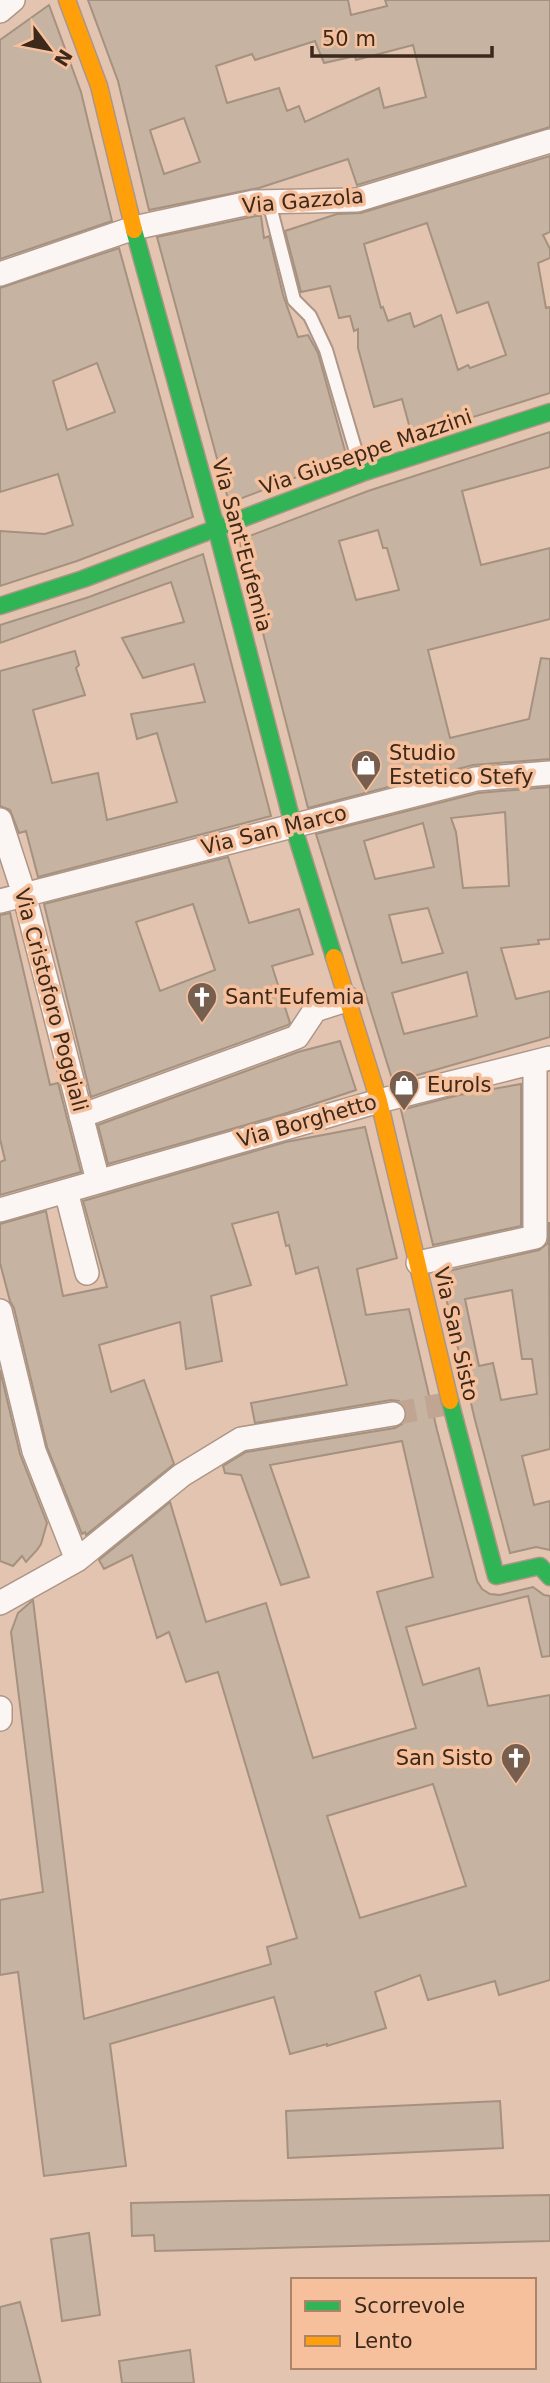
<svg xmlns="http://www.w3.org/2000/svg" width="550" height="2383" font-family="'DejaVu Sans',sans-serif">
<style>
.building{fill:#c7b3a1;stroke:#a5917f;stroke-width:2;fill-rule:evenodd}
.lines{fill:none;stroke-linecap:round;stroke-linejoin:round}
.street-tunnel{stroke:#c1a593;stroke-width:23;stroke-dasharray:23 11;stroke-linecap:butt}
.lane-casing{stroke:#ad9687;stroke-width:16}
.street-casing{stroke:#ad9687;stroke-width:26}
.fast-casing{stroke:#ad9687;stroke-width:19}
.slow-casing{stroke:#ad9687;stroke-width:19}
.lane{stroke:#fbf6f3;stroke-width:12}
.street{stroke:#fbf6f3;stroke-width:23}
.fast{stroke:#30b455;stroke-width:16}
.slow{stroke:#ff9f0a;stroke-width:16}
.labels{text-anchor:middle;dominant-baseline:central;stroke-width:7;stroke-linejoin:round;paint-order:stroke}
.street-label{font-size:21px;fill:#3d291b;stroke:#f6c09d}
.poi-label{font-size:21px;fill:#3d291b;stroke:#f6c09d;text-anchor:start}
</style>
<rect width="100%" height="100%" fill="#e2c4b1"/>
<path class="building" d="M 88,0 L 348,0 L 351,15 L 387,6 L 385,0 L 550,0 L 550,127 L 357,185 L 348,159 L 259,188 L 149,210 L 118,81 ZM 315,41 L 324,63 L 355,56 L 356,60 L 413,45 L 426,97 L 384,108 L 379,88 L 305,122 L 299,106 L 287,111 L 279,88 L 227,103 L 216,66 L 252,54 L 255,60 ZM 184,118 L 200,162 L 164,174 L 150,130 Z
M 49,5 L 81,92 L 112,221 L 0,259 L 0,40 Z
M 550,156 L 550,232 L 543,235 L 550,249 L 550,258 L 538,263 L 546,308 L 550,307 L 550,393 L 412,436 L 402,399 L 374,407 L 358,348 L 358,329 L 354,331 L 350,316 L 339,318 L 330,286 L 301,292 L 285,231 L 337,214 L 361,213 ZM 427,223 L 457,313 L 488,302 L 506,355 L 470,368 L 468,365 L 458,370 L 441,315 L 414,327 L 410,313 L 388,321 L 383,307 L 381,308 L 364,244 Z
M 256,216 L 261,216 L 264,238 L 269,236 L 283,295 L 298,337 L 308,335 L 318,353 L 347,458 L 229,503 L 157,237 Z
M 119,248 L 193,517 L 77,561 L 0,586 L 0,531 L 45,534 L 73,525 L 58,474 L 0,492 L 0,288 ZM 97,363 L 115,412 L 67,430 L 53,381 Z
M 550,432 L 550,467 L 462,491 L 481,565 L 550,548 L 550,619 L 428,650 L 450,738 L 529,719 L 541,658 L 550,659 L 550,759 L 473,765 L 308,808 L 239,540 L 368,491 ZM 378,530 L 383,548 L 387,548 L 399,590 L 356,600 L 339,541 Z
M 203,554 L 271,816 L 38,877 L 26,831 L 19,833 L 10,810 L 0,806 L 0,671 L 75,651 L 79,665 L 76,668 L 85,695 L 33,710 L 52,783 L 98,773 L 107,820 L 177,802 L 157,733 L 137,739 L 131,714 L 205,702 L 194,664 L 143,678 L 122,638 L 184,622 L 171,582 L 0,643 L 0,625 L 89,597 Z
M 550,787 L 550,939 L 538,940 L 539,944 L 501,948 L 516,999 L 550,991 L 550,1037 L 393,1082 L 316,834 L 478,793 ZM 505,812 L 509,886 L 463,888 L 456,832 L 451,818 ZM 423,823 L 434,867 L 375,879 L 364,841 ZM 428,908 L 443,953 L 402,963 L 389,915 ZM 467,972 L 477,1016 L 404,1034 L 392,993 Z
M 228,857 L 249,923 L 299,909 L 313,954 L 272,966 L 290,1023 L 288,1025 L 91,1097 L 44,904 ZM 193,904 L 215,970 L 160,991 L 136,922 Z
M 10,913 L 50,1085 L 58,1083 L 81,1172 L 0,1195 L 0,1162 L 5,1160 L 0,1139 L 0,915 Z
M 340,1041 L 356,1090 L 284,1114 L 108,1164 L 98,1125 L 298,1052 Z
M 521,1084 L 521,1226 L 433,1245 L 401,1110 L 459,1095 Z
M 365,1127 L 397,1258 L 357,1269 L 366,1315 L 409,1309 L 437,1430 L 477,1581 L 482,1589 L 490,1594 L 500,1595 L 533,1587 L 544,1595 L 550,1596 L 550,1656 L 542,1657 L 528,1596 L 406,1627 L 423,1685 L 479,1668 L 488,1706 L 550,1695 L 550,1980 L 499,1995 L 495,1981 L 428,2000 L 420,1975 L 375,1992 L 386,2028 L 327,2046 L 327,2044 L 290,2054 L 274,1997 L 110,2044 L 126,2166 L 44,2176 L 18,1972 L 0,1975 L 0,1900 L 43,1892 L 11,1632 L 18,1613 L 33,1600 L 84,2019 L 271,1964 L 267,1947 L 297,1938 L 218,1672 L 186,1682 L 169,1632 L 157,1638 L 132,1555 L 104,1569 L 99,1560 L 170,1502 L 206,1622 L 266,1603 L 313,1758 L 416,1728 L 377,1592 L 433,1577 L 402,1441 L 270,1465 L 309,1577 L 281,1585 L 241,1475 L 225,1473 L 223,1466 L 246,1452 L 395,1428 L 402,1424 L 406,1418 L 404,1406 L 399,1401 L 391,1400 L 255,1423 L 251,1403 L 347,1385 L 318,1267 L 296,1274 L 289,1245 L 286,1246 L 278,1212 L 232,1224 L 251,1285 L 211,1296 L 222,1361 L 186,1369 L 180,1322 L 99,1345 L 111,1392 L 144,1380 L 174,1464 L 86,1535 L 85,1532 L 82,1534 L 47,1447 L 14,1308 L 10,1301 L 0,1263 L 0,1224 L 46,1211 L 63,1296 L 107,1287 L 83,1201 L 286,1142 ZM 433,1784 L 466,1886 L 360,1918 L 327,1816 Z
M 549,1222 L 550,1449 L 522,1456 L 534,1505 L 550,1501 L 550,1550 L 536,1547 L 510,1553 L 475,1420 L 440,1273 L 539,1250 L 548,1243 ZM 512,1290 L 522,1359 L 532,1359 L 537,1394 L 501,1400 L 493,1363 L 479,1366 L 465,1299 Z
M 0,1370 L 20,1454 L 47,1523 L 41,1544 L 37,1550 L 26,1562 L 22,1556 L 13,1566 L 0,1561 Z
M 500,2101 L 503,2148 L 288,2158 L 286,2111 Z
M 550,2195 L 550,2241 L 155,2251 L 154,2235 L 132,2236 L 131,2203 Z
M 89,2233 L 100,2315 L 62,2321 L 51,2239 Z
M 20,2302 L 27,2328 L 41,2383 L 0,2383 L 0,2307 Z
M 190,2350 L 194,2383 L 122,2383 L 119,2361 Z"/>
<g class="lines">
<path class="street-tunnel" d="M 393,1414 L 451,1403"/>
<g class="lane-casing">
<path id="lane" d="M 269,202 L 294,300 L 310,316 L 326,350 L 362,472"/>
</g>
<g class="street-casing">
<path id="street" d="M 0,11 L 13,0
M 0,274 L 134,228 L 254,202 L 357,200 L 550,141
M 0,820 L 24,894 L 98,1181
M 0,901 L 476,779 L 550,773
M 81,1116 L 297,1037 L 315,1010 L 349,999
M 66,1191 L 87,1273
M 0,1210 L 379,1101 L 550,1058
M 418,1263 L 535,1237 L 535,1062
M 0,1311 L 34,1451 L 77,1560
M 0,1603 L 77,1560 L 182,1475 L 241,1439 L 393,1414
M 0,1708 L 0,1719"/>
</g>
<g class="fast-casing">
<path id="fast" d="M 134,230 L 216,527 L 293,825 L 334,957
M 0,606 L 83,579 L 362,473 L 550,412
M 450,1401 L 496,1576 L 540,1566 L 550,1577"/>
</g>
<g class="slow-casing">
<path id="slow" d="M 67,0 L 99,86 L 134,230
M 334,957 L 379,1101 L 450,1401"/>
</g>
<use href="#lane" class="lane"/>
<use href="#street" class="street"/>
<use href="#fast" class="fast"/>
<use href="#slow" class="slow"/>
</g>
<defs>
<g id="shop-pin" transform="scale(1.575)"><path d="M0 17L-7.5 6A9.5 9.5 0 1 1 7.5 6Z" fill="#775f50" stroke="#f6c09d"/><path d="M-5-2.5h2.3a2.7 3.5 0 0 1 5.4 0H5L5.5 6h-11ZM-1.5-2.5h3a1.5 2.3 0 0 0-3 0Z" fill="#fff"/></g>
<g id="church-pin" transform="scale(1.575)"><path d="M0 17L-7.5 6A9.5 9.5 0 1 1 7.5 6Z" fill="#775f50" stroke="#f6c09d"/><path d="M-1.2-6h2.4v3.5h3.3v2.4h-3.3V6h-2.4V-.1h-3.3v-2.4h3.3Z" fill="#fff"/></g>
</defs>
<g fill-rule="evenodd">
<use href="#shop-pin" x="366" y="765"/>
<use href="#church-pin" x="202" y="997"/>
<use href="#shop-pin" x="404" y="1085"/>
<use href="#church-pin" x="516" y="1758"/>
</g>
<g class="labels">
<g class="street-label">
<text transform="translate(303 201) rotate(-5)">Via Gazzola</text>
<text transform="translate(366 452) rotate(-19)">Via Giuseppe Mazzini</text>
<text transform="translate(242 545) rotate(75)">Via Sant'Eufemia</text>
<text transform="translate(274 830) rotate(-14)">Via San Marco</text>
<text transform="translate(51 1000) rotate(75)">Via Cristoforo Poggiali</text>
<text transform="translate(307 1121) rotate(-16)">Via Borghetto</text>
<text transform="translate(456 1334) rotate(77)">Via San Sisto</text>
</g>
<g class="poi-label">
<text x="389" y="753">Studio<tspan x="389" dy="24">Estetico Stefy</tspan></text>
<text x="225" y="997">Sant'Eufemia</text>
<text x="427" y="1085">Eurols</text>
<text x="493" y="1758" text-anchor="end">San Sisto</text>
</g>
</g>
<rect x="291" y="2278" width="245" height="91" fill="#f6c09d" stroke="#ac8469" stroke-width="2"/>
<rect x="305" y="2301" width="35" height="10" fill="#30b455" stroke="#ac8469" stroke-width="2"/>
<text x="354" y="2313" font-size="21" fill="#3d291b">Scorrevole</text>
<rect x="305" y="2336" width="35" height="10" fill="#ff9f0a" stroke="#ac8469" stroke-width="2"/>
<text x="354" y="2348" font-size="21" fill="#3d291b">Lento</text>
<g transform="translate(49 49) rotate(122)" stroke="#f6c09d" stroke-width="5" paint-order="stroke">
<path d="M0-5L12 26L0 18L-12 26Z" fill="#3d291b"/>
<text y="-10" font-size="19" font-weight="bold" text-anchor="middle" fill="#3d291b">N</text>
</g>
<path d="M312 46v10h180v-10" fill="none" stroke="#3d291b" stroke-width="3.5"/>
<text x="322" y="46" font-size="21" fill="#3d291b" stroke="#f6c09d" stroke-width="5" paint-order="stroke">50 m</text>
</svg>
